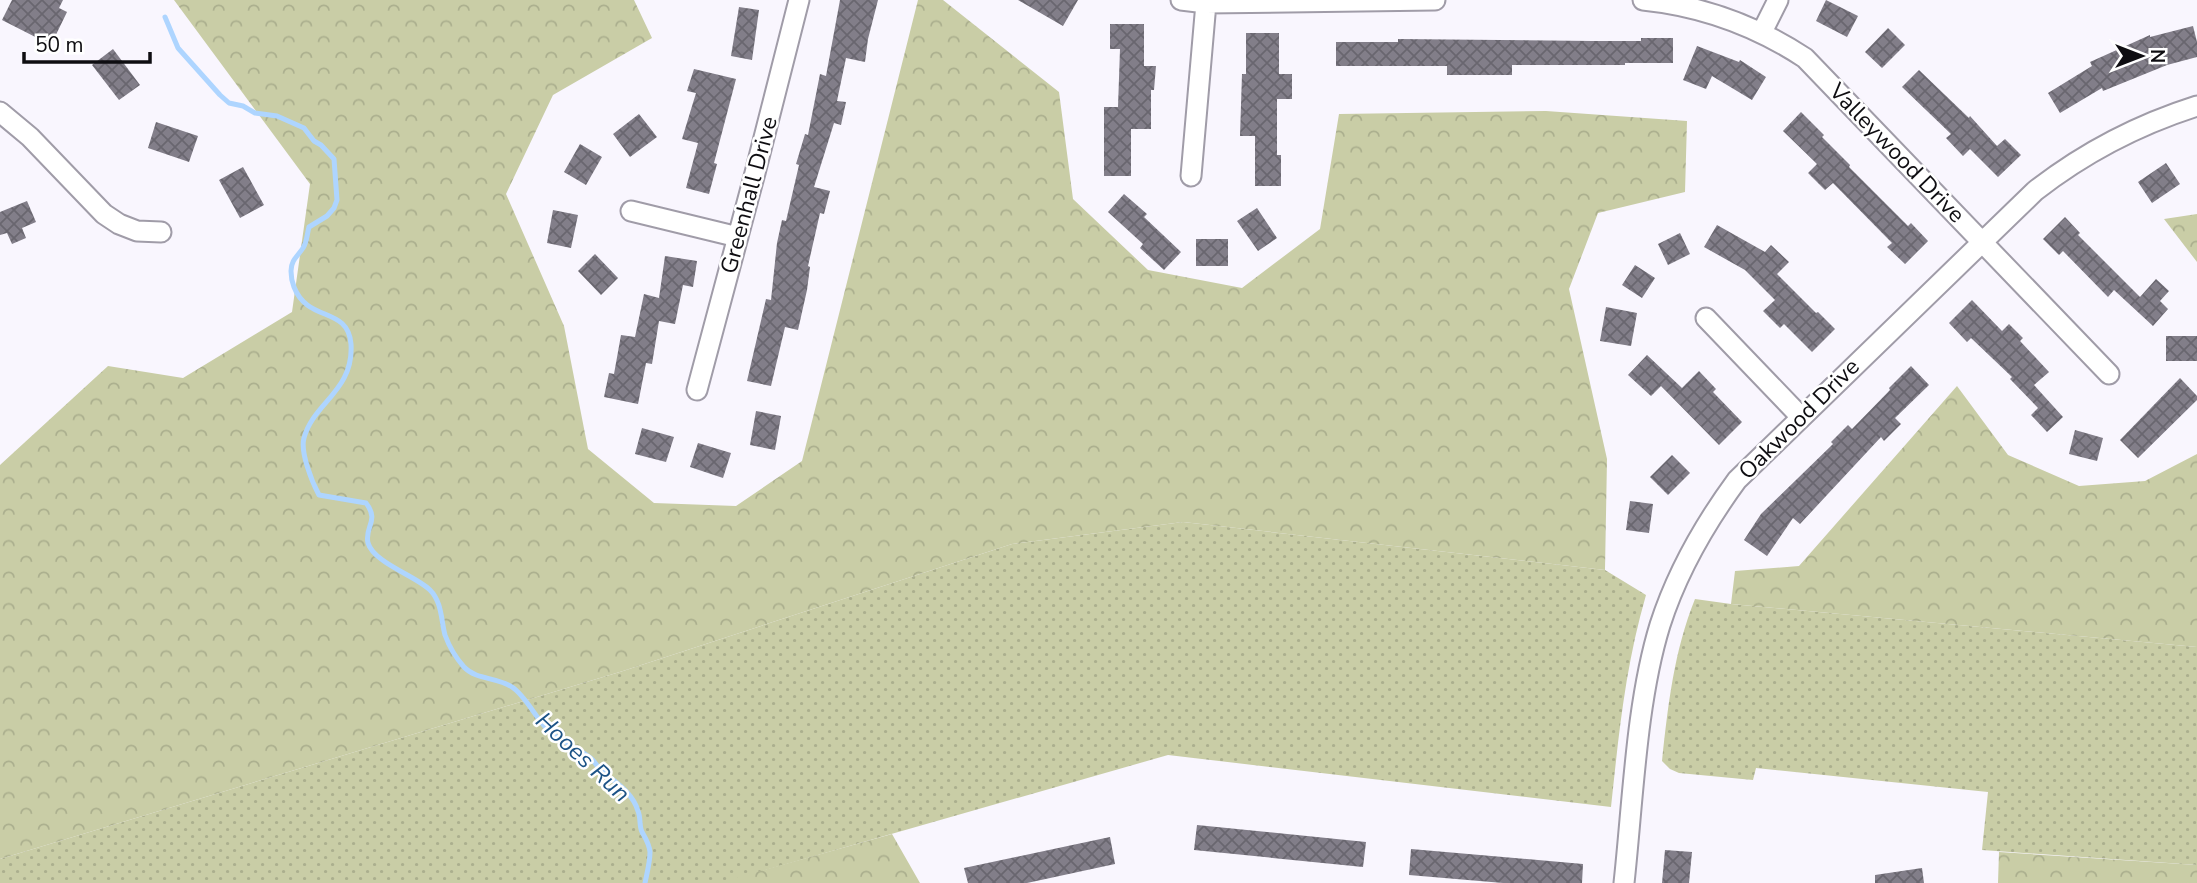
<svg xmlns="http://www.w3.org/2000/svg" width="2197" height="883" font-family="'Nunito Sans',sans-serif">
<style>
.grass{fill:url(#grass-dots)}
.forest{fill:url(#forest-crowns)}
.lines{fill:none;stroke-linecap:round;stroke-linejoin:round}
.stream{stroke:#aed5ff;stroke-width:5}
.building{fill:url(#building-cross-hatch)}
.street-casing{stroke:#a09ca8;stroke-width:23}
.street{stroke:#fff;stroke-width:19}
.labels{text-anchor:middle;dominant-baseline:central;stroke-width:5;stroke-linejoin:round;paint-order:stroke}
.street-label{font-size:23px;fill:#0e0d11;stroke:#fff}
.water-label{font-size:24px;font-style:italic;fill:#1c5386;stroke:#fff}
</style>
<defs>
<pattern id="grass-dots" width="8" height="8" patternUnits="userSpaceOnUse" patternTransform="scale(1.75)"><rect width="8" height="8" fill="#c9cda6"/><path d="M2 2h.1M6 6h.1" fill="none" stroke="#abaf8e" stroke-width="1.8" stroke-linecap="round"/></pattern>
<pattern id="forest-crowns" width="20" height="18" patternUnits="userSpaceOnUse" patternTransform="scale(1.75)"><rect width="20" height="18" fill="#c9cda6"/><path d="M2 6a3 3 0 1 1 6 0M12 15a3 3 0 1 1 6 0" fill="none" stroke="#abaf8e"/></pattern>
<pattern id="building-cross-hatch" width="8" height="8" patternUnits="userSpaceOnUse" patternTransform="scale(1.75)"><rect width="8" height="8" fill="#827e89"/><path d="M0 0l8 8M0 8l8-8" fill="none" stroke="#69666f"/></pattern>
</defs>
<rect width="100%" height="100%" fill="#f9f6fe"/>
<path class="grass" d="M 1183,522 L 1605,570 L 1646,595 C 1625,668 1619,733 1611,807 L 1168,755 L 720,883 L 0,883 L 0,859 L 623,671 L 1012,544 Z
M 1695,599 L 1731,604 L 2197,647 L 2197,865 L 1982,850 L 1988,792 L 1756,768 L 1753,780 L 1679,773 L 1670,769 L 1662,761 C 1668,705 1674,651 1695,599 Z"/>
<path class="forest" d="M 174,0 L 634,0 L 652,38 L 553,95 L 506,194 L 564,326 L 588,449 L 654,503 L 736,506 L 802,461 L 918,0 L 943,0 L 1059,92 L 1073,199 L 1148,270 L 1242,288 L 1320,229 L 1339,114 L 1546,111 L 1687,121 L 1685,192 L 1598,213 L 1569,289 L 1607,459 L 1605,570 L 1183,522 L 1012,544 L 623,671 L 0,859 L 0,465 L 108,366 L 183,378 L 292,312 L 310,184 Z
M 2197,214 L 2197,262 L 2164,219 Z
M 1957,386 L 2008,455 L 2079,486 L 2145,481 L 2197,454 L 2197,647 L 1731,604 L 1735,571 L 1799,566 Z
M 892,834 L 920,883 L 717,883 Z
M 1999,852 L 2197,865 L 2197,883 L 1998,883 Z"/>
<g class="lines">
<path class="stream" d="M 165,17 L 178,48 L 220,95 L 229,103 L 243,106 L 255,113 L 277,116 L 304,128 L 314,141 L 321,145 L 334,159 L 337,200 L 334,208 L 327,216 L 309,227 C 307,234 307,242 303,248 C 298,256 291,260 291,271 C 291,276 292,282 294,287 C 308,323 348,306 351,344 C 354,391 313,403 304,438 C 300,452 312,482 319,495 L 366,503 C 380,521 364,527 368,543 C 374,563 416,576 430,590 C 442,602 441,620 445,635 C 449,646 456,658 464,667 C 476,680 497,677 512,687 C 526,696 536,719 549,731 C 561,742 577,747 589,757 C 594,760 596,765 600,769 C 614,782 632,791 638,811 C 641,818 639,826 642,832 C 646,839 649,843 650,852 C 650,862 647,873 645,883"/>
</g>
<path class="building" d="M 12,0 L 63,0 L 59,8 L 67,12 L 51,45 L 2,20 Z
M 840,0 L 878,0 L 868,39 L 865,62 L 846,58 L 837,101 L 846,102 L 841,125 L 834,123 L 814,187 L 830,191 L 824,214 L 820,213 L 808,266 L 810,267 L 807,290 L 798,330 L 785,327 L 771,386 L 747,381 L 766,299 L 771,300 L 777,243 L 782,220 L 786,221 L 799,165 L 796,164 L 805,134 L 808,135 L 820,74 L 826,76 Z
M 1018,0 L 1078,0 L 1063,26 Z
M 1826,0 L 1858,16 L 1847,37 L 1816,21 Z
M 739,7 L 759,10 L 752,60 L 731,56 Z
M 1110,24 L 1144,24 L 1144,66 L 1156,66 L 1154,90 L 1151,90 L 1151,129 L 1131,129 L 1131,176 L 1104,176 L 1104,107 L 1118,107 L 1120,49 L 1110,49 Z
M 2193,26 L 2197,42 L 2197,57 L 2167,65 L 2103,91 L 2102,88 L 2060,113 L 2048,93 L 2092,66 L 2090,62 L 2150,35 L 2150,37 Z
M 1888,28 L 1905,45 L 1882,68 L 1865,52 Z
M 1246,33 L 1279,33 L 1279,74 L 1292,74 L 1292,99 L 1277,99 L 1277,155 L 1281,155 L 1281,186 L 1255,186 L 1255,136 L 1240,136 L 1242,74 L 1246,74 Z
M 1641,38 L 1673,38 L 1673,63 L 1625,63 L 1625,65 L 1512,65 L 1512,75 L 1447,75 L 1447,66 L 1336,66 L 1336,42 L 1398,42 L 1398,39 L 1592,41 L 1641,41 Z
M 1697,46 L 1739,62 L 1740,60 L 1766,77 L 1752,100 L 1712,76 L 1706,89 L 1683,80 Z
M 113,49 L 140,85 L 119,100 L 92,65 Z
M 694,69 L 736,79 L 714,163 L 717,164 L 709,194 L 686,188 L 698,143 L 682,139 L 696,93 L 687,91 Z
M 1919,70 L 1969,118 L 1970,116 L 1997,146 L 2005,139 L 2021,155 L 1998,177 L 1970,149 L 1963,156 L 1946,138 L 1951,134 L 1902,87 Z
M 1801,112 L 1824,135 L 1822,137 L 1850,165 L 1849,167 L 1908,226 L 1911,223 L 1928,241 L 1905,264 L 1887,247 L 1892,243 L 1833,183 L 1825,190 L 1808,173 L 1817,164 L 1783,131 Z
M 639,114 L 657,137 L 630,157 L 613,134 Z
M 156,122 L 198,136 L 189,162 L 148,148 Z
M 580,144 L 602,157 L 586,185 L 564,172 Z
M 2166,163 L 2180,184 L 2152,203 L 2138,182 Z
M 243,167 L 264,205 L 240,218 L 219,180 Z
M 1124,194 L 1147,214 L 1144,217 L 1181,252 L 1164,270 L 1140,248 L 1143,244 L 1108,212 Z
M 27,201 L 36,222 L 22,228 L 26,238 L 12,244 L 7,233 L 0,235 L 0,212 Z
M 1257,208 L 1277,238 L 1258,251 L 1237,221 Z
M 553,210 L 578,215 L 571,248 L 547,243 Z
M 2065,217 L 2080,233 L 2078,235 L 2140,297 L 2156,279 L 2169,291 L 2160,301 L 2168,309 L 2153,326 L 2114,290 L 2108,297 L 2063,251 L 2059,255 L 2043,239 Z
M 1717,225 L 1765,252 L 1771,245 L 1789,262 L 1777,274 L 1816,313 L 1818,312 L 1835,329 L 1812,352 L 1784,324 L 1780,328 L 1763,311 L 1775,300 L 1745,270 L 1704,247 Z
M 1680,233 L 1690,254 L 1668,265 L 1658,244 Z
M 1196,239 L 1228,239 L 1228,266 L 1196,266 Z
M 595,254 L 618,278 L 601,295 L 578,271 Z
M 665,256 L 697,261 L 693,287 L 683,285 L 675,324 L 659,321 L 652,364 L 646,363 L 638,404 L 604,397 L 609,373 L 614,374 L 621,335 L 635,337 L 644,294 L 659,298 Z
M 1635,265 L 1655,278 L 1642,298 L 1622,285 Z
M 1972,300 L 2002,331 L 2009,324 L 2023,338 L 2020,341 L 2049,372 L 2034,385 L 2063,417 L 2047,432 L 2031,415 L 2038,408 L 2010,379 L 2012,377 L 1971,338 L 1967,342 L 1949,323 Z
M 1606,307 L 1637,313 L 1631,346 L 1600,341 Z
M 2166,336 L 2197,336 L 2197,361 L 2166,361 Z
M 1647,355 L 1682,388 L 1699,371 L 1716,389 L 1713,392 L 1742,422 L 1719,445 L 1661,386 L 1651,396 L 1628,375 Z
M 1911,366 L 1929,385 L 1895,418 L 1901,424 L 1884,441 L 1881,437 L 1800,524 L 1793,518 L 1767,556 L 1744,540 L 1761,514 L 1833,444 L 1831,442 L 1848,425 L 1852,429 L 1890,390 L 1889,388 Z
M 2180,378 L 2197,396 L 2197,400 L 2138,458 L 2120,440 Z
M 756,411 L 781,416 L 775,450 L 750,445 Z
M 642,428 L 674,437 L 666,462 L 635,454 Z
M 2075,430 L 2103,438 L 2097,461 L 2069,454 Z
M 698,443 L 731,453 L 723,478 L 690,467 Z
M 1672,455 L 1690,473 L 1668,495 L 1650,477 Z
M 1630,501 L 1653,504 L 1649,533 L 1626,530 Z
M 1197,825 L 1366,842 L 1363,867 L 1194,850 Z
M 1110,837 L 1115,864 L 1027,883 L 968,883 L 964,868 Z
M 1411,849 L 1583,864 L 1582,883 L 1503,883 L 1409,875 Z
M 1665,850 L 1692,852 L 1689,883 L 1662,883 Z
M 1922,868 L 1924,883 L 1875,883 L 1875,875 Z"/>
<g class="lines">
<g class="street-casing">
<path id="street" d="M 1181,0 L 1206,3 L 1435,0
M 1643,0 C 1702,6 1755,25 1805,58 L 2109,374
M 1762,32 L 1778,0
M 0,112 L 30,137 L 104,214 L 119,224 L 137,231 L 161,232
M 1191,176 L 1206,3
M 631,211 L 738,237
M 1706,318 L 1801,417
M 697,390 L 755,173 L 799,0
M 1624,883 C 1633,801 1636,703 1660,625 C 1677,572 1704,525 1737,480 L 2035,191 C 2085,152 2137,125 2197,106"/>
</g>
<use href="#street" class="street"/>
</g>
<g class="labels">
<g class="street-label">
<text transform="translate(1897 153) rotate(46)">Valleywood Drive</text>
<text transform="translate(749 195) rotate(-75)">Greenhall Drive</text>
<text transform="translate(1799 419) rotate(-45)">Oakwood Drive</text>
</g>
<g class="water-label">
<text transform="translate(583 757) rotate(43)">Hooes Run</text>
</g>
</g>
<g transform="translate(2141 56) rotate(90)" stroke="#ffffff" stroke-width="5" paint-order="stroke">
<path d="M0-5L12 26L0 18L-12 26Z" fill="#0e0d11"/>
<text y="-10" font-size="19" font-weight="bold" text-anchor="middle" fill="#0e0d11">N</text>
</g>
<path d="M24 52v10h126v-10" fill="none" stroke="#0e0d11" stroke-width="3.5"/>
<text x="35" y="52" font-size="21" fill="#0e0d11" stroke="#ffffff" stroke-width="5" paint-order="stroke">50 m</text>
</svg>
